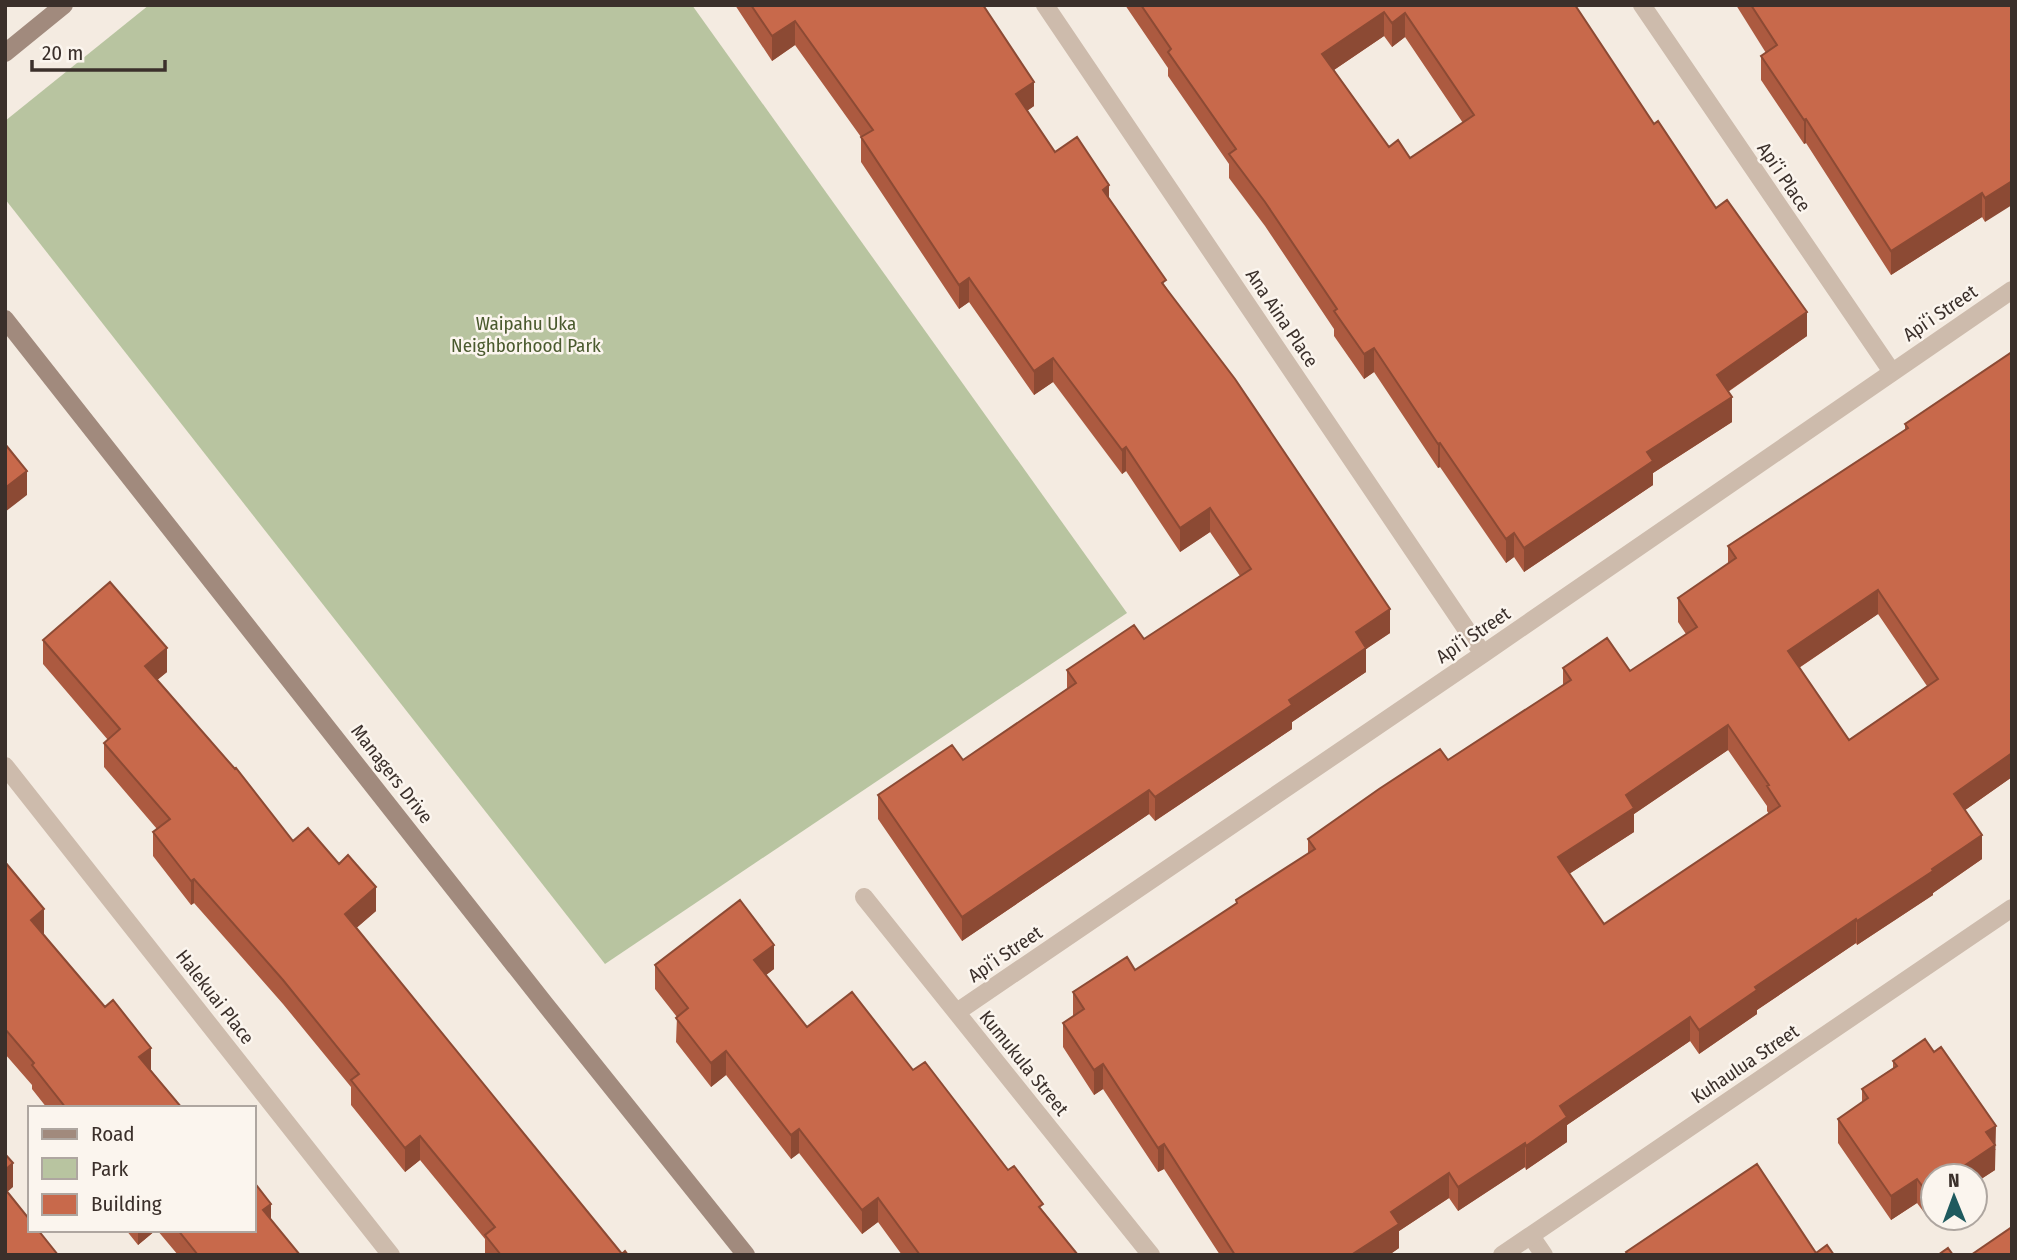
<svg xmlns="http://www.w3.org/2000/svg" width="2017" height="1260" font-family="'Fira Sans Condensed',sans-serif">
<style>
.green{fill:#b8c4a0}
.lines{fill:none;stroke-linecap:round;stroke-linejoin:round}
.lane{stroke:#cdbbac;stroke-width:18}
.street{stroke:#cdbbac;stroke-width:18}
.secondary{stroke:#a18a7d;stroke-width:18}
.wall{fill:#ac5a40;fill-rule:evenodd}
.shaded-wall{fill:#8c4a34}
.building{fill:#c8694b;stroke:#8c4a34;stroke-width:2;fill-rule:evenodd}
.labels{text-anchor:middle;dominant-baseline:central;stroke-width:5;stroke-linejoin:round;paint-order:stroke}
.street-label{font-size:19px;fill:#3b302b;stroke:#fbf5ee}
.park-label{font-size:19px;fill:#4a5a2e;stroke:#fbf5ee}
</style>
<rect width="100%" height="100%" fill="#f4ebe1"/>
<path class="green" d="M 149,5 L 692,5 L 1127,613 L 605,964 L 5,199 L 5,121 Z"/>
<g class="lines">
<path class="lane" d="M 1531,1236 L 1544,1255"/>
<path class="street" d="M 1045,5 L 1483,654
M 1642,5 L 1892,372
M 5,766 L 391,1255
M 864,897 L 1151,1255
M 957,1012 L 1483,654 L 2012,290
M 1502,1255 L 2012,908"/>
<path class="secondary" d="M 5,53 L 64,5
M 5,319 L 545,1004 L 746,1255"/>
</g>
<path class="wall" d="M 735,5 L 983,5 L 1034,106 L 1027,111 L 1055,152 L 1109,199 L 1390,633 L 1366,649 L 1366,672 L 1292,722 L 1292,729 L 1155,821 L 1149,814 L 962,941 L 878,819 L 878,795 L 963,760 L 1067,689 L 1067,670 L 1144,639 L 1240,576 L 1210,532 L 1180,552 L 1126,471 L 1122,474 L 1053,382 L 1034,395 L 969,302 L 959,309 L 861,162 L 861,137 L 795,45 L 772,61 Z
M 1125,5 L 1575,5 L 1654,124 L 1716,208 L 1807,336 L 1728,392 L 1732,422 L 1653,473 L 1653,485 L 1524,572 L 1514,557 L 1506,563 L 1440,467 L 1438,468 L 1374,372 L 1364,379 L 1334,336 L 1334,329 L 1265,226 L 1229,178 L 1229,164 L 1168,76 L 1168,68 ZM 1384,36 L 1392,47 L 1405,37 L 1463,123 L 1410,158 L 1389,147 L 1334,70 Z
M 1736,5 L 2012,5 L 1985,222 L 1982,217 L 1891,275 L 1806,143 L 1804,144 L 1761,80 L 1761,56 L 1766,53 Z
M 2012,352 L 2012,777 L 1965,810 L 1982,859 L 1933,893 L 1933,895 L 1857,945 L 1856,943 L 1757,1010 L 1757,1014 L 1699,1054 L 1690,1041 L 1567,1125 L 1567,1142 L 1526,1170 L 1525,1167 L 1458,1211 L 1449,1198 L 1399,1231 L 1399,1248 L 1389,1255 L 1220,1255 L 1164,1169 L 1158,1172 L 1103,1089 L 1094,1095 L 1063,1047 L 1063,1023 L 1073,1016 L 1073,992 L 1135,970 L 1236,904 L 1236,900 L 1308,854 L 1308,839 L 1448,760 L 1563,685 L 1563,668 L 1630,671 L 1686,634 L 1678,622 L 1678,598 L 1728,564 L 1728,546 L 1905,430 L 1905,424 ZM 1878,614 L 1927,686 L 1849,740 L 1799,668 ZM 1728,750 L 1767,806 L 1767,811 L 1769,814 L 1604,924 L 1569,874 L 1634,832 L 1634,814 Z
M 43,640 L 167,672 L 157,680 L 293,841 L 376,911 L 356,928 L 622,1254 L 628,1255 L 485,1255 L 485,1239 L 420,1160 L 405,1172 L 351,1105 L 351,1087 L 283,1004 L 194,903 L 191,905 L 153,856 L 153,832 L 157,829 L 104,767 L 104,743 L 108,740 L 43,664 Z
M 5,862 L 43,934 L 151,1070 L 182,1108 L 47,1108 L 32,1089 L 32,1085 L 5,1054 Z
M 655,965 L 774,969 L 766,975 L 807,1027 L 913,1070 L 1008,1170 L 1043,1211 L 1078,1255 L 902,1255 L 878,1222 L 862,1234 L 799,1153 L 791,1159 L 726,1075 L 711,1087 L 676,1042 L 677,1017 L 655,989 Z
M 1893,1061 L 1996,1150 L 1995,1150 L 1995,1170 L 1975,1183 L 1975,1176 L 1933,1176 L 1933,1211 L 1926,1215 L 1917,1203 L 1891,1220 L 1838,1143 L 1838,1119 L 1862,1103 L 1862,1089 L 1893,1068 Z
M 271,1220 L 300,1255 L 178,1255 L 157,1230 L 254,1230 Z
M 126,1230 L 156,1230 L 138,1245 Z"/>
<path class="shaded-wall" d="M 1384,12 L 1384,36 L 1322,78 L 1322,54 Z
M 1405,13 L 1405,37 L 1392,47 L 1392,23 Z
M 795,21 L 795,45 L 772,61 L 772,36 Z
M 1034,82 L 1034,106 L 1016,118 L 1016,94 Z
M 1806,119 L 1806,143 L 1804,144 L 1804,120 Z
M 2012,181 L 2012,205 L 1985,222 L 1985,198 Z
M 1109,185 L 1109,210 L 1103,190 Z
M 1982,193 L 1982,217 L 1891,275 L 1891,251 Z
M 969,278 L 969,302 L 959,309 L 959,285 Z
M 1807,312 L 1807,336 L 1717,399 L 1717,375 Z
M 1374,348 L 1374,372 L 1364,379 L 1364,354 Z
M 1053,358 L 1053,382 L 1034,395 L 1034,371 Z
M 1732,397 L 1732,422 L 1653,473 L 1653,485 L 1524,572 L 1524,548 L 1647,452 Z
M 1440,443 L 1440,467 L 1438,468 L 1438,444 Z
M 1126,447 L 1126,471 L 1122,474 L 1122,450 Z
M 27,471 L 27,495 L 5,512 L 5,488 Z
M 1210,508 L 1210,532 L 1180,552 L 1180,528 Z
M 1514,533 L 1514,557 L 1506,563 L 1506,539 Z
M 1878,590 L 1878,614 L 1788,675 L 1788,651 Z
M 1390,609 L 1390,633 L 1366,649 L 1366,672 L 1292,722 L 1292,729 L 1155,821 L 1155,797 L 1289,700 L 1356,632 Z
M 167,648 L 167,672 L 145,690 L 145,666 Z
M 1728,725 L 1728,750 L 1634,814 L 1634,832 L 1558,881 L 1558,857 L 1626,795 Z
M 2012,753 L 2012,777 L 1954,818 L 1954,794 Z
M 1149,790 L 1149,814 L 962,941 L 962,917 Z
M 1982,835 L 1982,859 L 1933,893 L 1933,895 L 1857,945 L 1857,921 Z
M 194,879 L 194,903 L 191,905 L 191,881 Z
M 376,887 L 376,911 L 345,938 L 345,914 Z
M 44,909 L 44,934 L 31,944 L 31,920 Z
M 1856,919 L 1856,943 L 1757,1010 L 1757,1014 L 1699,1054 L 1699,1030 L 1755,987 Z
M 774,945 L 774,969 L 754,984 L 754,960 Z
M 1690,1017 L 1690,1041 L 1567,1125 L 1567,1142 L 1526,1170 L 1526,1146 L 1560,1106 Z
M 151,1048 L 151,1072 L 139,1057 Z
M 726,1051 L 726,1075 L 711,1087 L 711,1063 Z
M 1103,1064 L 1103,1089 L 1094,1095 L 1094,1070 Z
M 1996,1126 L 1995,1170 L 1975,1183 L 1975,1176 L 1949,1176 L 1986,1132 Z
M 799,1129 L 799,1153 L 791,1159 L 791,1135 Z
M 420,1136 L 420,1160 L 405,1172 L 405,1148 Z
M 1525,1143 L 1525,1167 L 1458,1211 L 1458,1187 Z
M 1164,1144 L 1164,1169 L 1158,1172 L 1158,1148 Z
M 13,1163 L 13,1187 L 5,1194 L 5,1170 Z
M 1449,1173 L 1449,1198 L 1399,1231 L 1399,1248 L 1389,1255 L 1351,1255 L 1391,1212 Z
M 1917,1179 L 1917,1203 L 1891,1220 L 1891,1196 Z
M 1933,1186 L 1933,1211 L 1926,1215 L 1926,1191 Z
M 878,1198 L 878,1222 L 862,1234 L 862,1210 Z
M 271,1204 L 271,1228 L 263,1210 Z
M 138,1230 L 156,1230 L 138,1245 Z"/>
<path class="building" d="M 751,5 L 983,5 L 1034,82 L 1016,94 L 1055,152 L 1077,137 L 1109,185 L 1103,190 L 1166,280 L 1162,283 L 1235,379 L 1390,609 L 1356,632 L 1366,648 L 1289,700 L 1292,705 L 1155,797 L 1149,790 L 962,917 L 878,795 L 952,745 L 963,760 L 1076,683 L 1067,670 L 1134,625 L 1144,639 L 1251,569 L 1210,508 L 1180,528 L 1126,447 L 1122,450 L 1053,358 L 1034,371 L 969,278 L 959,285 L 861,137 L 873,130 L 795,21 L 772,36 Z
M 1141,5 L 1575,5 L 1654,124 L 1658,121 L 1716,208 L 1727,200 L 1807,312 L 1717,375 L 1732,397 L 1647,452 L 1653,461 L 1524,548 L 1514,533 L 1506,539 L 1440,443 L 1438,444 L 1374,348 L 1364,354 L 1334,311 L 1337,309 L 1265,202 L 1229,154 L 1236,149 L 1168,52 L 1171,49 ZM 1384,12 L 1392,23 L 1405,13 L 1474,115 L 1410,158 L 1398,140 L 1389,147 L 1322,54 Z
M 1751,5 L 2012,5 L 2012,181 L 1985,198 L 1982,193 L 1891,251 L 1806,119 L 1804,120 L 1761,56 L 1777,45 Z
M 2012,352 L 2012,753 L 1954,794 L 1982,835 L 1932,869 L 1933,871 L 1857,921 L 1856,919 L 1755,987 L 1757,990 L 1699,1030 L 1690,1017 L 1560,1106 L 1567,1117 L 1526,1146 L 1525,1143 L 1458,1187 L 1449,1173 L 1391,1212 L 1399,1224 L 1351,1255 L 1235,1255 L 1164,1144 L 1158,1148 L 1103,1064 L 1094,1070 L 1063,1023 L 1084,1009 L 1073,992 L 1127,957 L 1135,970 L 1237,903 L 1236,900 L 1315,849 L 1308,839 L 1379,789 L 1440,749 L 1448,760 L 1571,680 L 1563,668 L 1607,638 L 1630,671 L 1697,627 L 1678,598 L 1736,558 L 1728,546 L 1908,428 L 1905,424 ZM 1878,590 L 1938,679 L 1849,740 L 1788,651 ZM 1728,725 L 1769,785 L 1767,786 L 1780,806 L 1604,924 L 1558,857 L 1634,808 L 1626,795 Z
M 5,444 L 27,471 L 5,488 Z
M 110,582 L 167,648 L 145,666 L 235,769 L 236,768 L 293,841 L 308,828 L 339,864 L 348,855 L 376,887 L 345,914 L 622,1254 L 625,1251 L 628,1255 L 501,1255 L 485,1235 L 495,1227 L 420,1136 L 405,1148 L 351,1080 L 359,1074 L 283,980 L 194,879 L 191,881 L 153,832 L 170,819 L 104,743 L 120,729 L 43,640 Z
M 5,862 L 44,909 L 31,920 L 105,1007 L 113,1000 L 151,1048 L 139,1057 L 182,1108 L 66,1108 L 32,1065 L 34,1063 L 5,1029 Z
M 740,900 L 774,945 L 754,960 L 807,1027 L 852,992 L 913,1070 L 925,1062 L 1008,1170 L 1014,1166 L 1043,1204 L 1039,1207 L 1078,1255 L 920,1255 L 878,1198 L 862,1210 L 799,1129 L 791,1135 L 726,1051 L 711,1063 L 676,1018 L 688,1008 L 655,965 Z
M 1925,1039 L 1934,1052 L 1941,1047 L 1996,1126 L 1986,1132 L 1995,1145 L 1949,1176 L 1933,1176 L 1933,1186 L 1926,1191 L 1917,1179 L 1891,1196 L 1838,1119 L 1868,1098 L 1862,1089 L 1897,1066 L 1893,1061 Z
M 5,1154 L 13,1163 L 5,1170 Z
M 1757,1164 L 1816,1253 L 1827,1245 L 1834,1255 L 1628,1255 L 1626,1252 Z
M 254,1182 L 271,1204 L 263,1210 L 300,1255 L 198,1255 L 178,1230 L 254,1230 Z
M 5,1189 L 30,1220 L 30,1230 L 38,1230 L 58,1255 L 5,1255 Z
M 2012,1227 L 2012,1255 L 1971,1255 Z
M 1948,1248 L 1953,1255 L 1938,1255 Z"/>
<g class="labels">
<g class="street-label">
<text transform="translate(1784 177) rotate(56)">Apiʻi Place</text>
<text transform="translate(1940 313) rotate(-34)">Apiʻi Street</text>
<text transform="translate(1282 318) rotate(56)">Ana Aina Place</text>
<text transform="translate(1473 635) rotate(-34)">Apiʻi Street</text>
<text transform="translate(392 774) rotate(52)">Managers Drive</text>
<text transform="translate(1005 954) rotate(-34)">Apiʻi Street</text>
<text transform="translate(215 997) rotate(52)">Halekuai Place</text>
<text transform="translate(1024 1063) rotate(51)">Kumukula Street</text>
<text transform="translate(1745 1064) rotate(-34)">Kuhaulua Street</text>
</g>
<g class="park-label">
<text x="526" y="323">Waipahu Uka<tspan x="526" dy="22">Neighborhood Park</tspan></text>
</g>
</g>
<rect width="2017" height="1260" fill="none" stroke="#3b302b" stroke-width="14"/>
<rect x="28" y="1106" width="228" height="126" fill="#fbf5ee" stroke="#aea6a0" stroke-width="2"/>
<rect x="42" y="1129" width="35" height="10" fill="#a18a7d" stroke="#aea6a0" stroke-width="2"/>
<text x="91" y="1141" font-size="21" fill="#3b302b">Road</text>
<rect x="42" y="1158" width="35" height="21" fill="#b8c4a0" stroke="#aea6a0" stroke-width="2"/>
<text x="91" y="1176" font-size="21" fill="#3b302b">Park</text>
<rect x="42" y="1194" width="35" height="21" fill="#c8694b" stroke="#aea6a0" stroke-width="2"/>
<text x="91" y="1211" font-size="21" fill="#3b302b">Building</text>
<g transform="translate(1954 1197) rotate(359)"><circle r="33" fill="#fbf5ee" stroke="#aea6a0" stroke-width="2"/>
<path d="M0-5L12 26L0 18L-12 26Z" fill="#1f5a5e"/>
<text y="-10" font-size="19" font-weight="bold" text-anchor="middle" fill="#3b302b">N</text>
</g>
<path d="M32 60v10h133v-10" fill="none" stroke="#3b302b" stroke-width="3.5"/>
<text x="42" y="60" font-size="21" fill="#3b302b" stroke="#fbf5ee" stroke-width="5" paint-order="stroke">20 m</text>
</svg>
